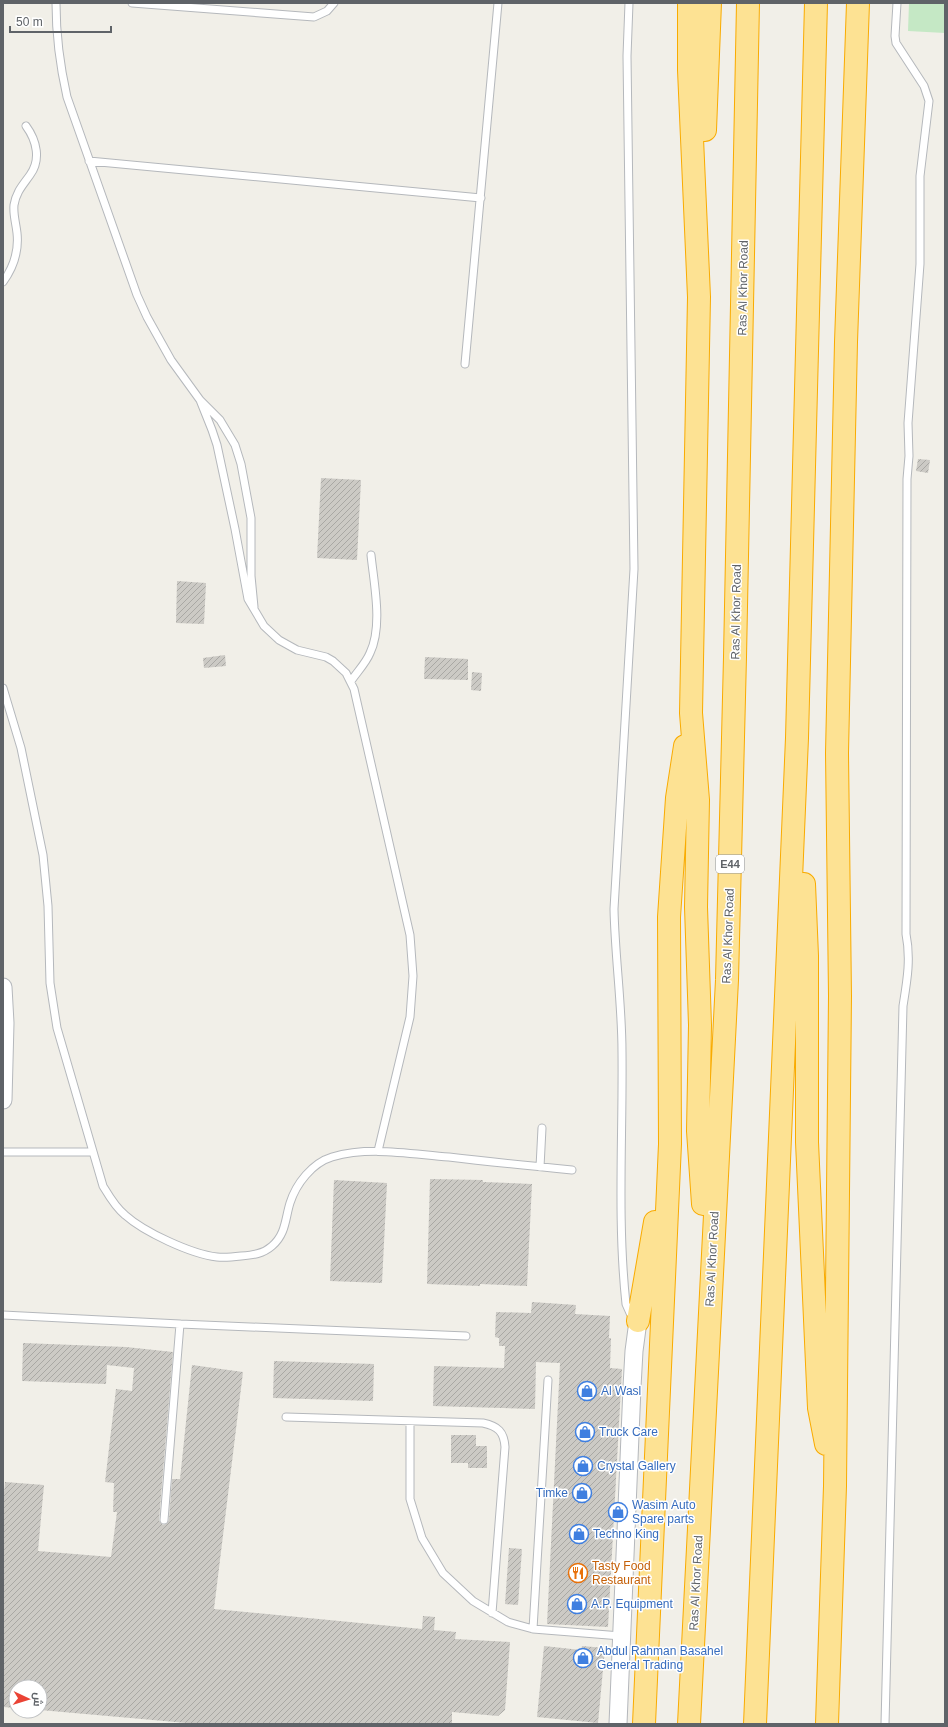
<svg xmlns="http://www.w3.org/2000/svg" width="948" height="1727" font-family="Arial,Cairo,sans-serif">
<style>
.green{fill:#c5e8c5}
.building{fill:url(#building-hatch)}
.lines{fill:none;stroke-linecap:round;stroke-linejoin:round}
.service-casing{stroke:#b5b8bc;stroke-width:9}
.tertiary-casing{stroke:#b5b8bc;stroke-width:19}
.motorway-casing{stroke:#f9ab00;stroke-width:24}
.service{stroke:#fff;stroke-width:7}
.tertiary{stroke:#fff;stroke-width:17}
.motorway{stroke:#fde293;stroke-width:22}
.labels{text-anchor:middle;dominant-baseline:central;stroke-width:3;stroke-linejoin:round;paint-order:stroke}
.shield{fill:#fff;stroke:#8f9295;stroke-width:1}
.shield-label{font-size:11px;font-weight:bold;fill:#5f6368}
.street-label{font-size:12px;fill:#5f6368;stroke:#fff}
.shop-label{font-size:12px;fill:#366cbe;stroke:#fff;text-anchor:start}
.food-label{font-size:12px;fill:#c56008;stroke:#fff;text-anchor:start}
</style>
<defs>
<pattern id="building-hatch" width="6" height="6" patternUnits="userSpaceOnUse"><rect width="6" height="6" fill="#cccac5"/><path d="M-1 1l2-2M0 6l6-6M5 7l2-2" fill="none" stroke="#a9a8a4"/></pattern>
</defs>
<rect width="100%" height="100%" fill="#f1efe8"/>
<path class="green" d="M 909,3 L 945,3 L 945,33 L 908,31 Z"/>
<path class="building" d="M 918,459 L 930,460 L 928,473 L 916,471 Z
M 321,478 L 361,480 L 357,560 L 317,558 Z
M 177,581 L 206,583 L 204,624 L 176,623 Z
M 225,655 L 226,666 L 204,668 L 203,658 Z
M 425,657 L 468,659 L 468,680 L 424,679 Z
M 472,672 L 482,673 L 481,691 L 471,690 Z
M 430,1179 L 483,1180 L 483,1182 L 532,1184 L 527,1286 L 480,1284 L 480,1286 L 427,1284 Z
M 334,1180 L 387,1183 L 382,1283 L 330,1281 Z
M 532,1302 L 576,1305 L 575,1314 L 610,1316 L 609,1338 L 611,1338 L 610,1368 L 622,1369 L 608,1627 L 547,1624 L 560,1363 L 536,1362 L 535,1409 L 433,1406 L 434,1366 L 504,1368 L 505,1346 L 499,1346 L 499,1338 L 495,1337 L 496,1312 L 531,1313 Z
M 23,1343 L 126,1347 L 173,1352 L 159,1520 L 160,1522 L 163,1525 L 166,1524 L 169,1520 L 172,1479 L 180,1479 L 192,1365 L 243,1372 L 214,1609 L 422,1629 L 423,1616 L 435,1617 L 434,1630 L 456,1632 L 455,1639 L 510,1642 L 505,1710 L 498,1716 L 452,1712 L 452,1724 L 198,1724 L 40,1710 L 40,1687 L 16,1687 L 16,1708 L 3,1707 L 3,1503 L 5,1482 L 44,1485 L 38,1551 L 111,1557 L 117,1512 L 113,1512 L 114,1483 L 105,1482 L 116,1389 L 132,1391 L 134,1368 L 107,1365 L 106,1384 L 22,1381 Z
M 274,1361 L 374,1364 L 373,1401 L 273,1398 Z
M 451,1435 L 476,1435 L 476,1446 L 487,1446 L 487,1468 L 468,1468 L 468,1463 L 451,1463 Z
M 509,1548 L 522,1549 L 518,1605 L 505,1604 Z
M 544,1646 L 581,1650 L 582,1646 L 605,1648 L 598,1723 L 537,1717 Z"/>
<g class="lines">
<g class="service-casing">
<path id="service" d="M 56,3 C 56,35 60,66 67,97 L 137,295 L 147,317 L 171,360 L 200,400 L 220,420 L 235,445 L 241,464 L 251,518 L 251,576 L 254,607
M 132,3 L 314,17 L 327,11 L 334,3
M 629,3 L 627,56 L 634,569 L 614,909 C 615,957 622,1004 622,1052 C 623,1136 617,1220 626,1304 L 630,1313 L 634,1317
M 89,161 L 481,198
M 3,282 C 13,268 19,251 17,233 C 16,223 13,215 14,205 C 16,192 23,185 30,175 C 41,160 37,141 26,126
M 465,364 L 498,3
M 200,400 L 212,430 L 217,445 L 235,529 L 248,599 L 264,626 L 279,640 L 297,650 L 326,657 L 333,661 L 346,673 L 354,689 L 410,935 L 413,976 L 410,1017 L 378,1151
M 351,681 C 357,672 366,663 370,653 C 383,626 374,584 371,555
M 3,688 L 21,748 L 43,855 L 48,906 L 50,983 L 57,1028 L 103,1186 C 109,1196 115,1207 125,1215 C 144,1232 191,1254 217,1257 C 225,1258 233,1257 241,1256 C 253,1255 263,1254 272,1246 C 286,1234 285,1219 290,1203 C 296,1184 312,1163 332,1157 C 370,1146 410,1154 449,1157 C 490,1162 531,1166 572,1170
M 3,1152 L 92,1152
M 540,1167 L 542,1128
M 3,1315 L 180,1324 L 466,1336
M 286,1417 L 483,1423 C 498,1426 504,1432 505,1447 L 492,1613
M 410,1421 L 410,1499 L 422,1538 L 443,1573 L 473,1601 L 508,1622 L 533,1629 L 621,1636
M 164,1520 L 180,1324
M 533,1629 L 548,1380
M 885,1724 L 903,1006 C 907,981 911,959 906,934 L 907,479 L 909,456 L 908,423 L 920,264 L 920,176 L 929,101 L 924,86 L 896,43 L 895,36 L 897,3"/>
</g>
<g class="tertiary-casing">
<path id="tertiary" d="M 3,987 L 5,1023 L 3,1100
M 618,1724 L 632,1387 L 634,1351 L 638,1321"/>
</g>
<g class="motorway-casing">
<path id="motorway" d="M 689,3 L 689,70 L 699,297 L 691,713 L 698,800 L 696,907 L 700,1025 L 698,1131 L 703,1204
M 705,130 L 710,3
M 804,884 L 807,956 L 807,1142 L 819,1408 L 826,1444
M 638,1321 L 655,1222
M 644,1724 L 670,1144 L 669,917 L 677,798 L 685,746
M 689,1724 L 727,980 L 735,657 L 748,3
M 755,1724 L 797,738 L 816,3
M 827,1724 L 835,1486 L 840,996 L 837,753 L 846,342 L 858,3"/>
</g>
<use href="#service" class="service"/>
<use href="#tertiary" class="tertiary"/>
<use href="#motorway" class="motorway"/>
</g>
<defs>
<g id="shop-ring" transform="scale(1)"><circle r="9.5" fill="#fff" stroke="#3f7fe0" stroke-width="1.5"/><path d="M-5-2.5h2.3a2.7 3.5 0 0 1 5.4 0H5L5.5 6h-11ZM-1.5-2.5h3a1.5 2.3 0 0 0-3 0Z" fill="#3f7fe0"/></g>
<g id="restaurant-ring" transform="scale(1)"><circle r="9.5" fill="#fff" stroke="#e8710a" stroke-width="1.5"/><path d="M-5-6h1v4h1v-4h1v4h1v-4h1v5L-1.5 .5V6h-2V.5L-5-1ZM5-6V6H3V1.5H1.5Q1.5-4 5-6Z" fill="#e8710a"/></g>
</defs>
<g fill-rule="evenodd">
<use href="#shop-ring" x="587" y="1391"/>
<use href="#shop-ring" x="585" y="1432"/>
<use href="#shop-ring" x="583" y="1466"/>
<use href="#shop-ring" x="582" y="1493"/>
<use href="#shop-ring" x="618" y="1512"/>
<use href="#shop-ring" x="579" y="1534"/>
<use href="#restaurant-ring" x="578" y="1573"/>
<use href="#shop-ring" x="577" y="1604"/>
<use href="#shop-ring" x="583" y="1658"/>
</g>
<g class="labels">
<rect class="shield" x="716" y="855" width="28" height="18" rx="3"/>
<g class="shield-label">
<text x="730" y="864">E44</text>
</g>
<g class="street-label">
<text transform="translate(743 288) rotate(-89)">Ras Al Khor Road</text>
<text transform="translate(736 612) rotate(-89)">Ras Al Khor Road</text>
<text transform="translate(728 936) rotate(-88)">Ras Al Khor Road</text>
<text transform="translate(712 1259) rotate(-87)">Ras Al Khor Road</text>
<text transform="translate(696 1583) rotate(-87)">Ras Al Khor Road</text>
</g>
<g class="shop-label">
<text x="601" y="1391">Al Wasl</text>
<text x="599" y="1432">Truck Care</text>
<text x="597" y="1466">Crystal Gallery</text>
<text x="568" y="1493" text-anchor="end">Timke</text>
<text x="632" y="1505">Wasim Auto<tspan x="632" dy="14">Spare parts</tspan></text>
<text x="593" y="1534">Techno King</text>
<text x="591" y="1604">A.P. Equipment</text>
<text x="597" y="1651">Abdul Rahman Basahel<tspan x="597" dy="14">General Trading</tspan></text>
</g>
<g class="food-label">
<text x="592" y="1566">Tasty Food<tspan x="592" dy="14">Restaurant</tspan></text>
</g>
</g>
<rect width="948" height="1727" fill="none" stroke="#5f6368" stroke-width="8"/>
<g transform="translate(28 1699) rotate(94)"><circle r="19" fill="#ffffff" stroke="#bfc1c3"/>
<path d="M0-3L7 15L0 10L-7 15Z" fill="#ea4335"/>
<text y="-6" font-size="11" font-weight="bold" text-anchor="middle" fill="#5f6368">ش</text>
</g>
<path d="M10 26v6h101v-6" fill="none" stroke="#5f6368" stroke-width="2"/>
<text x="16" y="26" font-size="12" fill="#5f6368" stroke="#ffffff" stroke-width="3" paint-order="stroke">50 m</text>
</svg>
